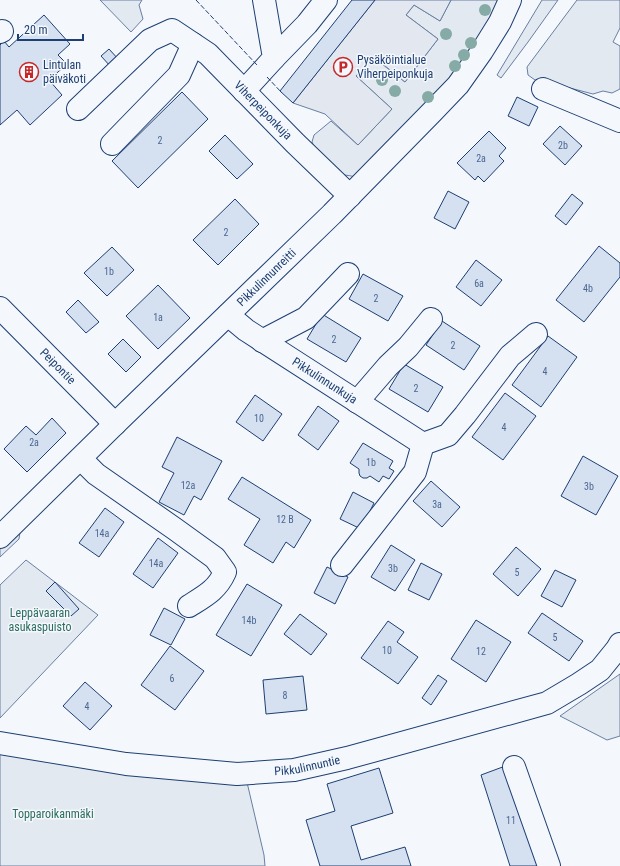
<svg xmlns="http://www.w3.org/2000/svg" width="620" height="866" font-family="'Roboto Condensed',sans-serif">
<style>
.green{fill:#e3e9f0;stroke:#687fa3}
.parking{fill:#e3e8f0;stroke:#687fa3}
.building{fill:#d5e0f0;stroke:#1d3f73}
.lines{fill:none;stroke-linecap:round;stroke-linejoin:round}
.minor-casing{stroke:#1d3f73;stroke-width:24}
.minor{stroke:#f4f7fb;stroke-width:22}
.fence{stroke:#1d3f73;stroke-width:1;stroke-dasharray:5 2;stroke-linecap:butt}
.tree{fill:#86aba6}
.labels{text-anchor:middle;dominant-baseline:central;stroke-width:3;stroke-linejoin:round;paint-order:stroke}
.number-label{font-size:10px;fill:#4b6792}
.poi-label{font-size:12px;fill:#1d3f73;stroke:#f4f7fb;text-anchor:start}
.street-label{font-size:12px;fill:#1d3f73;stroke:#f4f7fb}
.park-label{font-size:12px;fill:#2c6c60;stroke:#f4f7fb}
</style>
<rect width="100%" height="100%" fill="#f4f7fb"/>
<path class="green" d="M 100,0 L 142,0 L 139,5 L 143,19 L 131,32 Z
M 451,0 L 499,0 L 482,33 L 463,65 L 357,177 L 345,175 L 337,172 L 316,151 L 312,142 L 314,135 L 331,121 L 358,145 L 392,109 L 356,76 L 373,57 L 405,82 L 438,39 L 406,15 L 414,5 L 440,21 Z
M 542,0 L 558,0 L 528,42 L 501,78 L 497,75 Z
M 577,0 L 620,0 L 620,28 L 613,42 L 620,46 L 620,89 L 612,93 L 603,91 L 593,94 L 547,82 L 535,80 L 528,75 L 527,67 Z
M 26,560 L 98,615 L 0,718 L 0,585 Z
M 620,674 L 620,736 L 607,740 L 560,716 Z
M 0,752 L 246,778 L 264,855 L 265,866 L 0,866 Z"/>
<path class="parking" d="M 375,0 L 451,0 L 440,21 L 414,5 L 406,15 L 438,39 L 405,82 L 374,57 L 356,76 L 392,109 L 358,145 L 325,114 L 293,103 Z
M 21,526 L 19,539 L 0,557 L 0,546 Z"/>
<path class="building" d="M 352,0 L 375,0 L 293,103 L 280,91 Z
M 44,15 L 70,44 L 58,55 L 67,64 L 49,80 L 62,95 L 30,125 L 17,110 L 0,125 L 0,45 L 4,41 L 9,47 Z
M 109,49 L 119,60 L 111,67 L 101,56 Z
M 182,92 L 208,119 L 138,188 L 112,161 Z
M 517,97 L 538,107 L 529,126 L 508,116 Z
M 560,126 L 582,146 L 565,165 L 543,144 Z
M 489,131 L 506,148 L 499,156 L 504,161 L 484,182 L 478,176 L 475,180 L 457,163 Z
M 225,135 L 253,164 L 237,179 L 209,151 Z
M 448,191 L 469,202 L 455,229 L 434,218 Z
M 572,194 L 583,203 L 566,225 L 555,216 Z
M 235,199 L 259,224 L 218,265 L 193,240 Z
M 599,246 L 620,263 L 620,277 L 584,322 L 556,300 Z
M 112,247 L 134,270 L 107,296 L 84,273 Z
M 476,260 L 502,280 L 481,306 L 456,287 Z
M 363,274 L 403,296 L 388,321 L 349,299 Z
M 158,285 L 190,318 L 158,349 L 126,316 Z
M 78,300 L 99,322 L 86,333 L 66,312 Z
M 322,314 L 361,338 L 346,362 L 307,339 Z
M 442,321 L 480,346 L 464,370 L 426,345 Z
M 548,336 L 577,357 L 541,407 L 512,385 Z
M 123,339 L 141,357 L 126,372 L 108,354 Z
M 404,364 L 443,387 L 428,412 L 389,389 Z
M 505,393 L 536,416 L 503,460 L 472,437 Z
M 255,395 L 282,414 L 263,441 L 236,422 Z
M 318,406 L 339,421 L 318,450 L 298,435 Z
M 52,418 L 66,433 L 27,472 L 4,449 L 26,426 L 36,435 Z
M 177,437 L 222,461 L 201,500 L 194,496 L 184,515 L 159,502 L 174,473 L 162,467 Z
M 363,443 L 393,461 L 389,468 L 394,471 L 389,479 L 383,476 L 379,482 L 370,476 L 367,478 L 363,478 L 360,476 L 359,473 L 359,469 L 350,463 Z
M 583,456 L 618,476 L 596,515 L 561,496 Z
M 242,477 L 311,520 L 294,548 L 286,542 L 273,563 L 244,545 L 260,519 L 228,499 Z
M 431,481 L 460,507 L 442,527 L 413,501 Z
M 353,492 L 374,503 L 361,529 L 340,519 Z
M 105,508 L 124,522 L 99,557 L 79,543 Z
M 158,538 L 178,553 L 153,588 L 133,574 Z
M 391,545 L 415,560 L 395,591 L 371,577 Z
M 516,547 L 541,569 L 518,596 L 493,574 Z
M 421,563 L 442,574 L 429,600 L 408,590 Z
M 327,567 L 348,577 L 335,604 L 314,593 Z
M 555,570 L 576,580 L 562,607 L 541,596 Z
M 55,582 L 79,609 L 71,616 L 46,591 Z
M 247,584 L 282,605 L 251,656 L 216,635 Z
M 164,608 L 185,619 L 171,645 L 150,635 Z
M 542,613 L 583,641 L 569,661 L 528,633 Z
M 300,614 L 327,634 L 311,655 L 284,634 Z
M 476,620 L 511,642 L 486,682 L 451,659 Z
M 388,621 L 404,632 L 397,642 L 418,657 L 398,684 L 361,658 Z
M 170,646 L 204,671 L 175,710 L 141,685 Z
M 438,675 L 447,681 L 431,705 L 422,698 Z
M 303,676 L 307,710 L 266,714 L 263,680 Z
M 85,682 L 112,706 L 90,730 L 63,706 Z
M 508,765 L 542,866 L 510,866 L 481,775 Z
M 379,768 L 393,813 L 351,826 L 361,860 L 405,847 L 411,866 L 320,866 L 306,820 L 335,811 L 327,784 Z"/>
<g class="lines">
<g class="minor-casing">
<g id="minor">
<path d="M 0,32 L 2,31"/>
<path d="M 274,58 L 307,24 L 326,0"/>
<path d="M 543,89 L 620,121"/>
<path d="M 244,91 L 274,58 L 264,0"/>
<path id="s1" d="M 78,109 L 150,40 L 172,30 L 208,54 L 295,143 L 350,196"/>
<path d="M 112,144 L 179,75 L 193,44"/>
<path id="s2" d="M 0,308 L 115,424"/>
<path id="s3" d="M 228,315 L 246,330 L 423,444"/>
<path d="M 262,341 L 306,318 L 348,274"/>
<path d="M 357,402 L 388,366 L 408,347 L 431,319"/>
<path d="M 423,444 L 448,435 L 465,415 L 510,356 L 536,334"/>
<path d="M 81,459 L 96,474 L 175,529 L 215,558 L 225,572 C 217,590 205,596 189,606"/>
<path id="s4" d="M 0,537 L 115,424 L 332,214 L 433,111 L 458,85 L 482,51 L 500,22 L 510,0"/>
<path d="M 342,565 L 415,472 L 423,444"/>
<path id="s5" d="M 0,743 L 126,764 L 237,774 L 294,770 L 347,758 L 547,703 L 579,684 L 600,670 L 617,649 L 620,644"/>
<path d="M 514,767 L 549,866"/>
</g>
</g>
<use href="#minor" class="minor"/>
<path class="fence" d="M 196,0 L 257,65
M 267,77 L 282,93"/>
</g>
<g class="tree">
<circle cx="485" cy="10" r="6"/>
<circle cx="446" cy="34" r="6"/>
<circle cx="471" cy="43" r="6"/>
<circle cx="464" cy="55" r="6"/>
<circle cx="455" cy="66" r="6"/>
<circle cx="382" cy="80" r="6"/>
<circle cx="395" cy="91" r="6"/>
<circle cx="428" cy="97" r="6"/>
</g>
<defs>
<g id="parking-ring" transform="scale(1)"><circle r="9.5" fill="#f4f7fb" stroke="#c62828" stroke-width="1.5"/><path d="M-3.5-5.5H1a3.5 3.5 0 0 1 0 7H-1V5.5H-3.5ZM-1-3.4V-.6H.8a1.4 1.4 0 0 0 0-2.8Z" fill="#c62828"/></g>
<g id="building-ring" transform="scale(1)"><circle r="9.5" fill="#f4f7fb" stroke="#c62828" stroke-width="1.5"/><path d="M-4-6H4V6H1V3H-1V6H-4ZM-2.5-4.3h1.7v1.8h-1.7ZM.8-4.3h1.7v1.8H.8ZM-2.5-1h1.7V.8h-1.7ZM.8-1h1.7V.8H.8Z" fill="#c62828"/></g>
</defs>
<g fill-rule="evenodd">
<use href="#parking-ring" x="343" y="67"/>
<use href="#building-ring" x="29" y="72"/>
</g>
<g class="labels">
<g class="number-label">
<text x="160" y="140">2</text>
<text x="563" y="145">2b</text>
<text x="481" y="158">2a</text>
<text x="226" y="232">2</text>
<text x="109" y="271">1b</text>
<text x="479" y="283">6a</text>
<text x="588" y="288">4b</text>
<text x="376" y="298">2</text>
<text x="158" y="317">1a</text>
<text x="334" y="339">2</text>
<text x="453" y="345">2</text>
<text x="545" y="371">4</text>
<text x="416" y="388">2</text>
<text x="259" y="418">10</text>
<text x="504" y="427">4</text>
<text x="34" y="442">2a</text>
<text x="371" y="462">1b</text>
<text x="188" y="485">12a</text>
<text x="589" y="486">3b</text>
<text x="437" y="504">3a</text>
<text x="285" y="519">12 B</text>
<text x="102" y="533">14a</text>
<text x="156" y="563">14a</text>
<text x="393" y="568">3b</text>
<text x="517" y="572">5</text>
<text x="249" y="620">14b</text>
<text x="555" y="637">5</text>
<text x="387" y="650">10</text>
<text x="481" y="651">12</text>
<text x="172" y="678">6</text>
<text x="285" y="695">8</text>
<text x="87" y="706">4</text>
<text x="511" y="820">11</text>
</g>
<g class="poi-label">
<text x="357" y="60">Pysäköintialue<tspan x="357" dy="14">Viherpeiponkuja</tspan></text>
<text x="43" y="65">Lintulan<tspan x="43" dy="14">päiväkoti</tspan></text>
</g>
<g class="street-label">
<text stroke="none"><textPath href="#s1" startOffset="246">Viherpeiponkuja</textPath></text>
<text stroke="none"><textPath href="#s4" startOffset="372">Pikkulinnunreitti</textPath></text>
<text stroke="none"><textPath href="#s2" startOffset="82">Peipontie</textPath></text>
<text stroke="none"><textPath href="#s3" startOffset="117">Pikkulinnunkuja</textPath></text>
<text stroke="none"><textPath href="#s5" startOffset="310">Pikkulinnuntie</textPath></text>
</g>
<g class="park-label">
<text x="40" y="613">Leppävaaran<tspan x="40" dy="14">asukaspuisto</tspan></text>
<text x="53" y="814">Topparoikanmäki</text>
</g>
</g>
<path d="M18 34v6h65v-6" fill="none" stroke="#1d3f73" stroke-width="2"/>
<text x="24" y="34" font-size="12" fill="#1d3f73" stroke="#f4f7fb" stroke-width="3" paint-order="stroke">20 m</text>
</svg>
